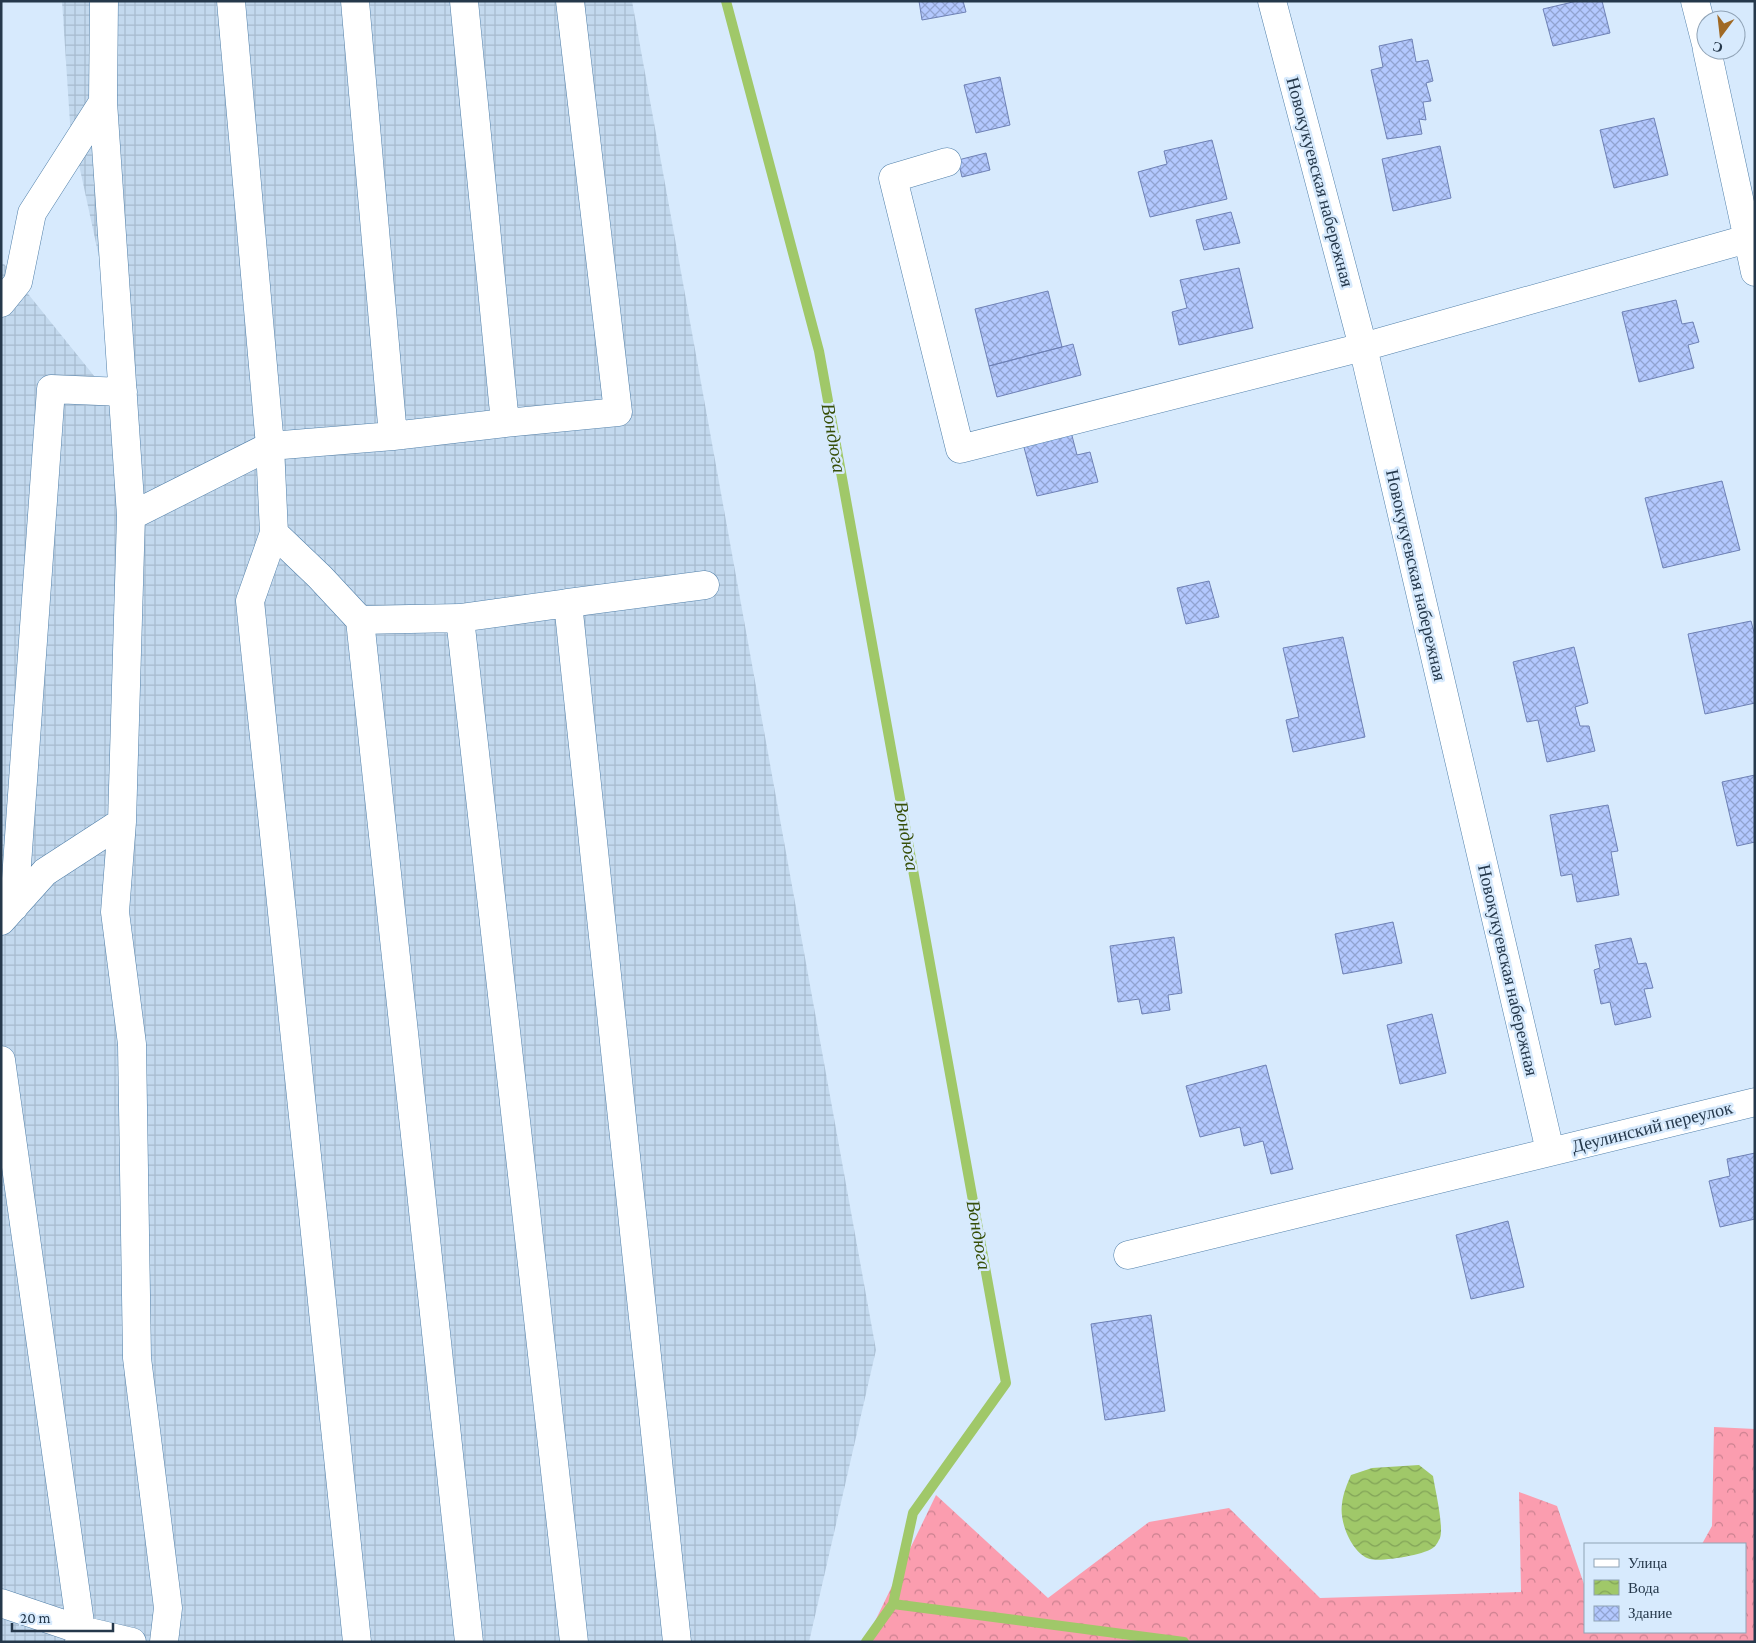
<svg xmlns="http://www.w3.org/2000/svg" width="1756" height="1643" font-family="'Crimson Pro',serif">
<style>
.industrial{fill:url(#industrial-grid)}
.forest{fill:url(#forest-crowns)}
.water{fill:url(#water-waves)}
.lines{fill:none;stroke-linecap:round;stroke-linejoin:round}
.stream{stroke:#a0c869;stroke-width:10}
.building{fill:url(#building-cross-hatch);stroke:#6e81b5}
.minor-casing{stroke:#5280aa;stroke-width:29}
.minor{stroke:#fff;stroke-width:28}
.labels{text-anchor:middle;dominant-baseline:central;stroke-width:5;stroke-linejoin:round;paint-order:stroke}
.street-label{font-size:18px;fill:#25384b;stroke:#d7eafd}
.water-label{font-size:19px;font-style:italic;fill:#374f09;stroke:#d7eafd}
</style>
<defs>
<pattern id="industrial-grid" width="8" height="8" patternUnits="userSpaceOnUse" patternTransform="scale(1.25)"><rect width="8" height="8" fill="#c3d9ee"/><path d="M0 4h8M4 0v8" fill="none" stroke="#a7bbce"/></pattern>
<pattern id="forest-crowns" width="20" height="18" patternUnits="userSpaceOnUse" patternTransform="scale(1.25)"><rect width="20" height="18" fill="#fb9daf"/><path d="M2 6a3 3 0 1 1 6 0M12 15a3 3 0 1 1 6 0" fill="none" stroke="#cb8190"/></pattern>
<pattern id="water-waves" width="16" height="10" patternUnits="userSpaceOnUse" patternTransform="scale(1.25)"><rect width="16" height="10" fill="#a0c869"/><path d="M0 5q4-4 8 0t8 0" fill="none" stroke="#82a358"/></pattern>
<pattern id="building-cross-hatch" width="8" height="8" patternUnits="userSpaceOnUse" patternTransform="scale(1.25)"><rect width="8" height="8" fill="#b3c8fe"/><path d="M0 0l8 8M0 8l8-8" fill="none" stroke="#91a3d0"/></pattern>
</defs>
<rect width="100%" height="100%" fill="#d7eafd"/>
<path class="industrial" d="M 62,1 L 632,1 L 876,1350 L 809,1642 L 1,1642 L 1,264 L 4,264 L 136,428 L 70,123 Z"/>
<path class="forest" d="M 1714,1427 L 1755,1429 L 1755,1642 L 865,1642 L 936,1495 L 1048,1598 L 1149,1522 L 1229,1508 L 1320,1598 L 1521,1592 L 1519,1492 L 1557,1506 L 1585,1587 L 1585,1632 L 1745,1632 L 1745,1544 L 1702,1544 L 1712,1526 Z"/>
<path class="water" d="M 1419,1465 L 1433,1476 C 1435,1489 1444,1526 1440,1538 C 1439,1540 1436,1546 1434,1547 C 1426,1555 1381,1562 1370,1559 C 1352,1554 1339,1522 1342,1504 C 1343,1494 1347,1484 1351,1475 L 1372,1468 Z"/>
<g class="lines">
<path class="stream" d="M 726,1 L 819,351 L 1006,1383 L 913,1513 L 893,1604 L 866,1642
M 893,1604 L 1184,1642"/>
</g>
<path class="building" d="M 919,1 L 963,1 L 966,12 L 922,20 Z
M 1577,1 L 1602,1 L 1610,33 L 1553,46 L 1543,9 Z
M 1412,39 L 1416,62 L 1428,60 L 1433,81 L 1426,83 L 1431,101 L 1423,102 L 1426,120 L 1419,119 L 1422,134 L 1387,139 L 1371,70 L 1383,67 L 1379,46 Z
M 1000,77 L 1010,125 L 976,133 L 964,85 Z
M 1654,118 L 1668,175 L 1614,188 L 1600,130 Z
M 1212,140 L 1227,199 L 1150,217 L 1138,172 L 1167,164 L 1164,151 Z
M 1440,146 L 1451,198 L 1393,211 L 1382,159 Z
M 986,153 L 990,170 L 962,177 L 958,160 Z
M 1231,212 L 1240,243 L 1204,250 L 1196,220 Z
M 1239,268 L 1253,328 L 1179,345 L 1172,312 L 1187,308 L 1180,280 Z
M 1048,291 L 1062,347 L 989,366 L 975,309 Z
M 1676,300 L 1682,324 L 1693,322 L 1699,342 L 1688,345 L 1694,368 L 1639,382 L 1622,312 Z
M 1073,344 L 1081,375 L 997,397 L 989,366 Z
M 1070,428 L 1077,455 L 1090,452 L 1098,482 L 1037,496 L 1022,440 Z
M 1722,481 L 1740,550 L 1663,568 L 1645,498 Z
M 1209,581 L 1219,617 L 1186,624 L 1177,588 Z
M 1751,621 L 1755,636 L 1755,703 L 1705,714 L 1688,634 Z
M 1343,637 L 1365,737 L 1293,752 L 1286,720 L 1299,717 L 1283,648 Z
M 1574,647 L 1588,703 L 1575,707 L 1580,726 L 1589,726 L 1595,751 L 1547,762 L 1538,720 L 1527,722 L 1513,662 Z
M 1755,775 L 1755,842 L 1737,846 L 1722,782 Z
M 1608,805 L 1618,851 L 1611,852 L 1619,895 L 1577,902 L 1572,874 L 1561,876 L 1550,815 Z
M 1393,922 L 1402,963 L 1343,974 L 1335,934 Z
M 1174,937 L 1182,993 L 1168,995 L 1170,1010 L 1142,1014 L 1139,999 L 1118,1002 L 1110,946 Z
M 1631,938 L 1638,964 L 1646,963 L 1653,988 L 1644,989 L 1651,1017 L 1615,1025 L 1610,1002 L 1601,1004 L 1594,970 L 1600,968 L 1595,945 Z
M 1432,1014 L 1446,1073 L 1400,1084 L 1387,1025 Z
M 1266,1065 L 1293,1169 L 1271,1174 L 1263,1141 L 1244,1146 L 1240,1127 L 1200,1137 L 1186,1086 Z
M 1755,1153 L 1755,1219 L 1720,1227 L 1709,1181 L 1730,1176 L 1727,1159 Z
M 1508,1221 L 1524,1287 L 1471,1299 L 1456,1235 Z
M 1151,1315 L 1165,1411 L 1105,1420 L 1091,1324 Z"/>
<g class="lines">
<g class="minor-casing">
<path id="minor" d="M 104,1 L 103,102 L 131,516
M 231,1 L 270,446 L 274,533 L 320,577 L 360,620 L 460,618
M 355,1 L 393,436 L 505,423
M 464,1 L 505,423 L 618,412 L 570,1
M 1272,1 L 1363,347 L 1550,1151
M 1695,1 L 1706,44
M 1707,50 L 1755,272
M 947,162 L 893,178 L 960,449 L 1363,347 L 1747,239
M 1,303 L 18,282 L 32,213 L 103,102
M 274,533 L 250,601 L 357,1642
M 568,603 L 705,585
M 360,620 L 469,1642
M 122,822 L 131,516 L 270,446 L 393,436
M 14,907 L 51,389 L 123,392
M 1,921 L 45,872 L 122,822 L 115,912 L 132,1044 L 137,1358 L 168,1608 L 164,1642
M 1,1060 L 81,1630 L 79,1642
M 1128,1255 L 1755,1102
M 1,1603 L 81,1630 L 132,1642
M 574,1642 L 460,618 L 568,603 L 677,1642"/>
</g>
<use href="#minor" class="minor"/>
</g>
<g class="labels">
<g class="street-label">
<text transform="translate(1320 182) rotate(75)">Новокукуевская набережная</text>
<text transform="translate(1416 575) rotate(77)">Новокукуевская набережная</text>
<text transform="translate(1508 970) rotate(77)">Новокукуевская набережная</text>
<text transform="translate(1652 1127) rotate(-14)">Деулинский переулок</text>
</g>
<g class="water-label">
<text transform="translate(834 438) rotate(80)">Вондюга</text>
<text transform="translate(907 836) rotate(80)">Вондюга</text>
<text transform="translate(979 1235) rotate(80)">Вондюга</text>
</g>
</g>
<rect width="1756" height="1643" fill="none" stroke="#25384b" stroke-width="5"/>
<rect x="1584" y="1543" width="162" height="90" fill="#d7eafd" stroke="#90a3b6"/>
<rect x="1594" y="1559" width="25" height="8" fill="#ffffff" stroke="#90a3b6"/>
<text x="1628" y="1568" font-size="15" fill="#25384b">Улица</text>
<rect x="1594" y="1580" width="25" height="15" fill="url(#water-waves)" stroke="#90a3b6"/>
<text x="1628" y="1593" font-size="15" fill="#25384b">Вода</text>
<rect x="1594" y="1606" width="25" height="15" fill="url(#building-cross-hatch)" stroke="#90a3b6"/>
<text x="1628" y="1618" font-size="15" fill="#25384b">Здание</text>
<g transform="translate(1721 35) rotate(195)"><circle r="24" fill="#d7eafd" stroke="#90a3b6"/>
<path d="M0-4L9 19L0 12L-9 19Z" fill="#a06924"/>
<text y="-8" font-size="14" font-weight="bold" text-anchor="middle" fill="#25384b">С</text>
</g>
<path d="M12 1623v8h101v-8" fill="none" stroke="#25384b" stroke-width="2.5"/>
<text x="20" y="1623" font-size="15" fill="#25384b" stroke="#d7eafd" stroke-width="4" paint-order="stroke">20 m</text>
</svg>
